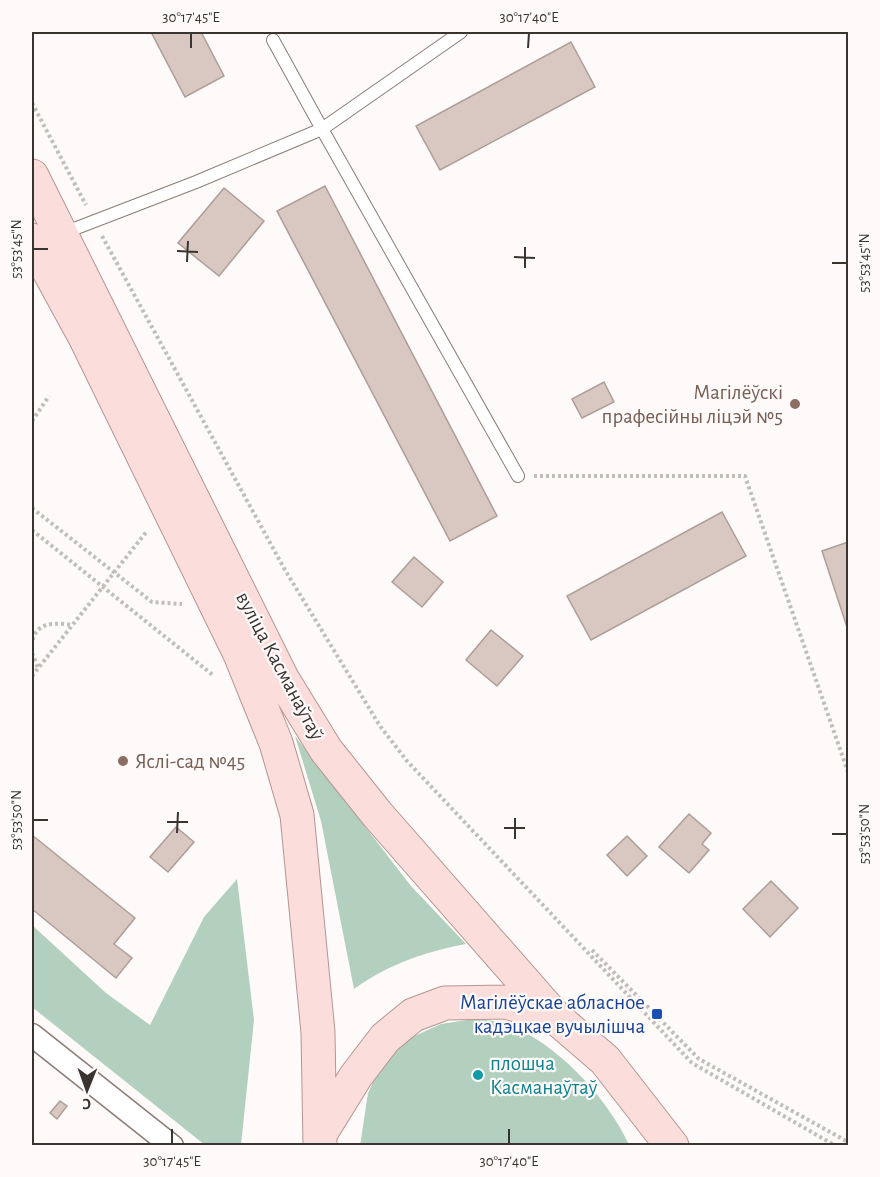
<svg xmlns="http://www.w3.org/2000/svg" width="880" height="1177" font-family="'Alegreya Sans',sans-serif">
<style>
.green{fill:#b2d0bd}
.building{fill:#d9c8c2;stroke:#ad9d97;stroke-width:1.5}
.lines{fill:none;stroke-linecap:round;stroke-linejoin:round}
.service-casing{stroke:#8b7c76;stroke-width:14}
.minor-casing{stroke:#8b7c76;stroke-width:25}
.primary-casing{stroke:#b69490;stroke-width:35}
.path{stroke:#c1bdbb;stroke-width:4;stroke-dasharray:3 3;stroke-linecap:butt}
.service{stroke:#fff;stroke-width:12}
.minor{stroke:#fff;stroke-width:22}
.primary{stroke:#fbdedb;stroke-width:33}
.ticks{fill:none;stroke:#3a3431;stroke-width:2}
.education-dot{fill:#8d6e63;stroke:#fefaf9;stroke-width:2}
.transit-dot{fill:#1a4fb4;stroke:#fefaf9;stroke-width:2}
.culture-dot{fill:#0f9aa8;stroke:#fefaf9;stroke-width:2}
.labels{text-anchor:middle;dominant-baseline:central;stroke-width:4.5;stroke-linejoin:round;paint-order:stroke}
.education-label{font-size:21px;fill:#785e54;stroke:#fefaf9;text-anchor:end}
.street-label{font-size:21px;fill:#3a3431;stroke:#fefaf9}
.transit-label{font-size:21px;fill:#164399;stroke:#fefaf9;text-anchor:end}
.culture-label{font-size:21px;fill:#0d838f;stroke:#fefaf9;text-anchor:start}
.neatline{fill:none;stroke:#3a3431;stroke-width:2}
.ticks-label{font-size:15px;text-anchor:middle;fill:#3a3431}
</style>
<rect width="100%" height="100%" fill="#fefaf9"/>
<path class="green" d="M 295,736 L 411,886 L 466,944 C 424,952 389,964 354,989 L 321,821 Z
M 237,879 L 254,1020 L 241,1145 L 205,1145 L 32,1007 L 32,925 L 106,993 L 150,1025 L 204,917 Z
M 473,1019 C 484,1020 496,1020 506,1024 C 555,1041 608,1098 629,1145 L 360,1146 L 368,1093 L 381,1065 L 410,1038 L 441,1024 Z"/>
<path class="building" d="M 151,32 L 201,32 L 224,76 L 185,97 Z
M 571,42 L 595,87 L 440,170 L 416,126 Z
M 325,186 L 497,516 L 450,541 L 277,211 Z
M 224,188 L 264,221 L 219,276 L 178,243 Z
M 604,382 L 614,402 L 582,418 L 572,399 Z
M 722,512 L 746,556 L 591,640 L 567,596 Z
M 848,542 L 848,630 L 822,551 Z
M 414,557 L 443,582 L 422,607 L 392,582 Z
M 491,630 L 523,656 L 497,686 L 466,660 Z
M 689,814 L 711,833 L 702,844 L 709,850 L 689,873 L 659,847 Z
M 176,827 L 194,842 L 168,872 L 150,857 Z
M 32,835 L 135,918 L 114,944 L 132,958 L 116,978 L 32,909 Z
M 627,836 L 647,856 L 627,876 L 607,855 Z
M 771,881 L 798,908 L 770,937 L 743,909 Z
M 60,1101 L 67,1106 L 57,1119 L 50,1113 Z"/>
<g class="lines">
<g class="service-casing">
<path id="service" d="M 273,40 L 322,129 L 461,32
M 61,234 L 196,182 L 322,129 L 518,476"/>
</g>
<g class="minor-casing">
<path id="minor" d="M 32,1035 L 172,1146"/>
</g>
<g class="primary-casing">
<path id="primary" d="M 32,176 L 283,680 L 326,750 L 377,814 L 555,1017 L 605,1060 L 672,1146
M 32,240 L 85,337 L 240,654 L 276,743 L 297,815 L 318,1032 L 320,1146
M 322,1131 L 356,1076 L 385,1038 L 413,1015 L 445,1003 L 506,1002 L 555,1017"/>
</g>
<path class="path" d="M 32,103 L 86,205
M 102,236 L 285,570 L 380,726 L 407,761 L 692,1063 L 836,1146
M 32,421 L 49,396
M 534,476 L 745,476 L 848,772
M 32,508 L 152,602 L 182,604
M 32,530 L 214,676
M 32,646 C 33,622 54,622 72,625
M 32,653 L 38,668
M 32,676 L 147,531
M 592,950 L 699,1059 L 848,1142"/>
<use href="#service" class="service"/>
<use href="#minor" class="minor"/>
<use href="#primary" class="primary"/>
</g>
<path class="ticks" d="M 191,48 L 191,33M 528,48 L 529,33M 33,249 L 48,249M 177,251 L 198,252M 514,257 L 535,258M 187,262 L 188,241M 832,263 L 847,263M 525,268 L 525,247M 33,820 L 48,820M 167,822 L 188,822M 504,828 L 525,828M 177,833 L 178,812M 832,834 L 847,834M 515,839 L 515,818M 172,1144 L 172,1129M 509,1144 L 509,1129"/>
<g class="education-dot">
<circle cx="795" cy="404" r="6"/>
<circle cx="123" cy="761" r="6"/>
</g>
<rect class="transit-dot" x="651" y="1008" width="12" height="12" rx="3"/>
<circle class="culture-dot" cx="478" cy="1075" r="6"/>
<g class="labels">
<g class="education-label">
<text x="783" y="392">Магілёўскі<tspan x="783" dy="24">прафесійны ліцэй №5</tspan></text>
<text x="135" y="761" text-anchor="start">Яслі-сад №45</text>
</g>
<g class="street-label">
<text transform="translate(280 666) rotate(62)">вуліца Касманаўтаў</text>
</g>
<g class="transit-label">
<text x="645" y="1002">Магілёўскае абласное<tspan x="645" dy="24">кадэцкае вучылішча</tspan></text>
</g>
<g class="culture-label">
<text x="490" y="1063">плошча<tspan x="490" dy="24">Касманаўтаў</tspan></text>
</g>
</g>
<rect width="880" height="1177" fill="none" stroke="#fefaf9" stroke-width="66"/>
<g transform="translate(87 1090) rotate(181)" stroke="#fefaf9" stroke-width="4.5" paint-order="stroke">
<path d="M0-4.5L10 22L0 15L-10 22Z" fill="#3a3431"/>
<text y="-9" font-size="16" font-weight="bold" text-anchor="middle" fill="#3a3431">С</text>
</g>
<rect x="33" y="33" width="814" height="1111" class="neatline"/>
<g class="ticks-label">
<text x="191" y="22">30°17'45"E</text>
<text x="529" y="22">30°17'40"E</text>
<text transform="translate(16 249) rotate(-90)" y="5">53°53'45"N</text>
<text transform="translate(864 263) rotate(-90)" y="5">53°53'45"N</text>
<text transform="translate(16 820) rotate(-90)" y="5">53°53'50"N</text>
<text transform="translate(864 834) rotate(-90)" y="5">53°53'50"N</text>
<text x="172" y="1166">30°17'45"E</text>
<text x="509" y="1166">30°17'40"E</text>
</g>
</svg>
